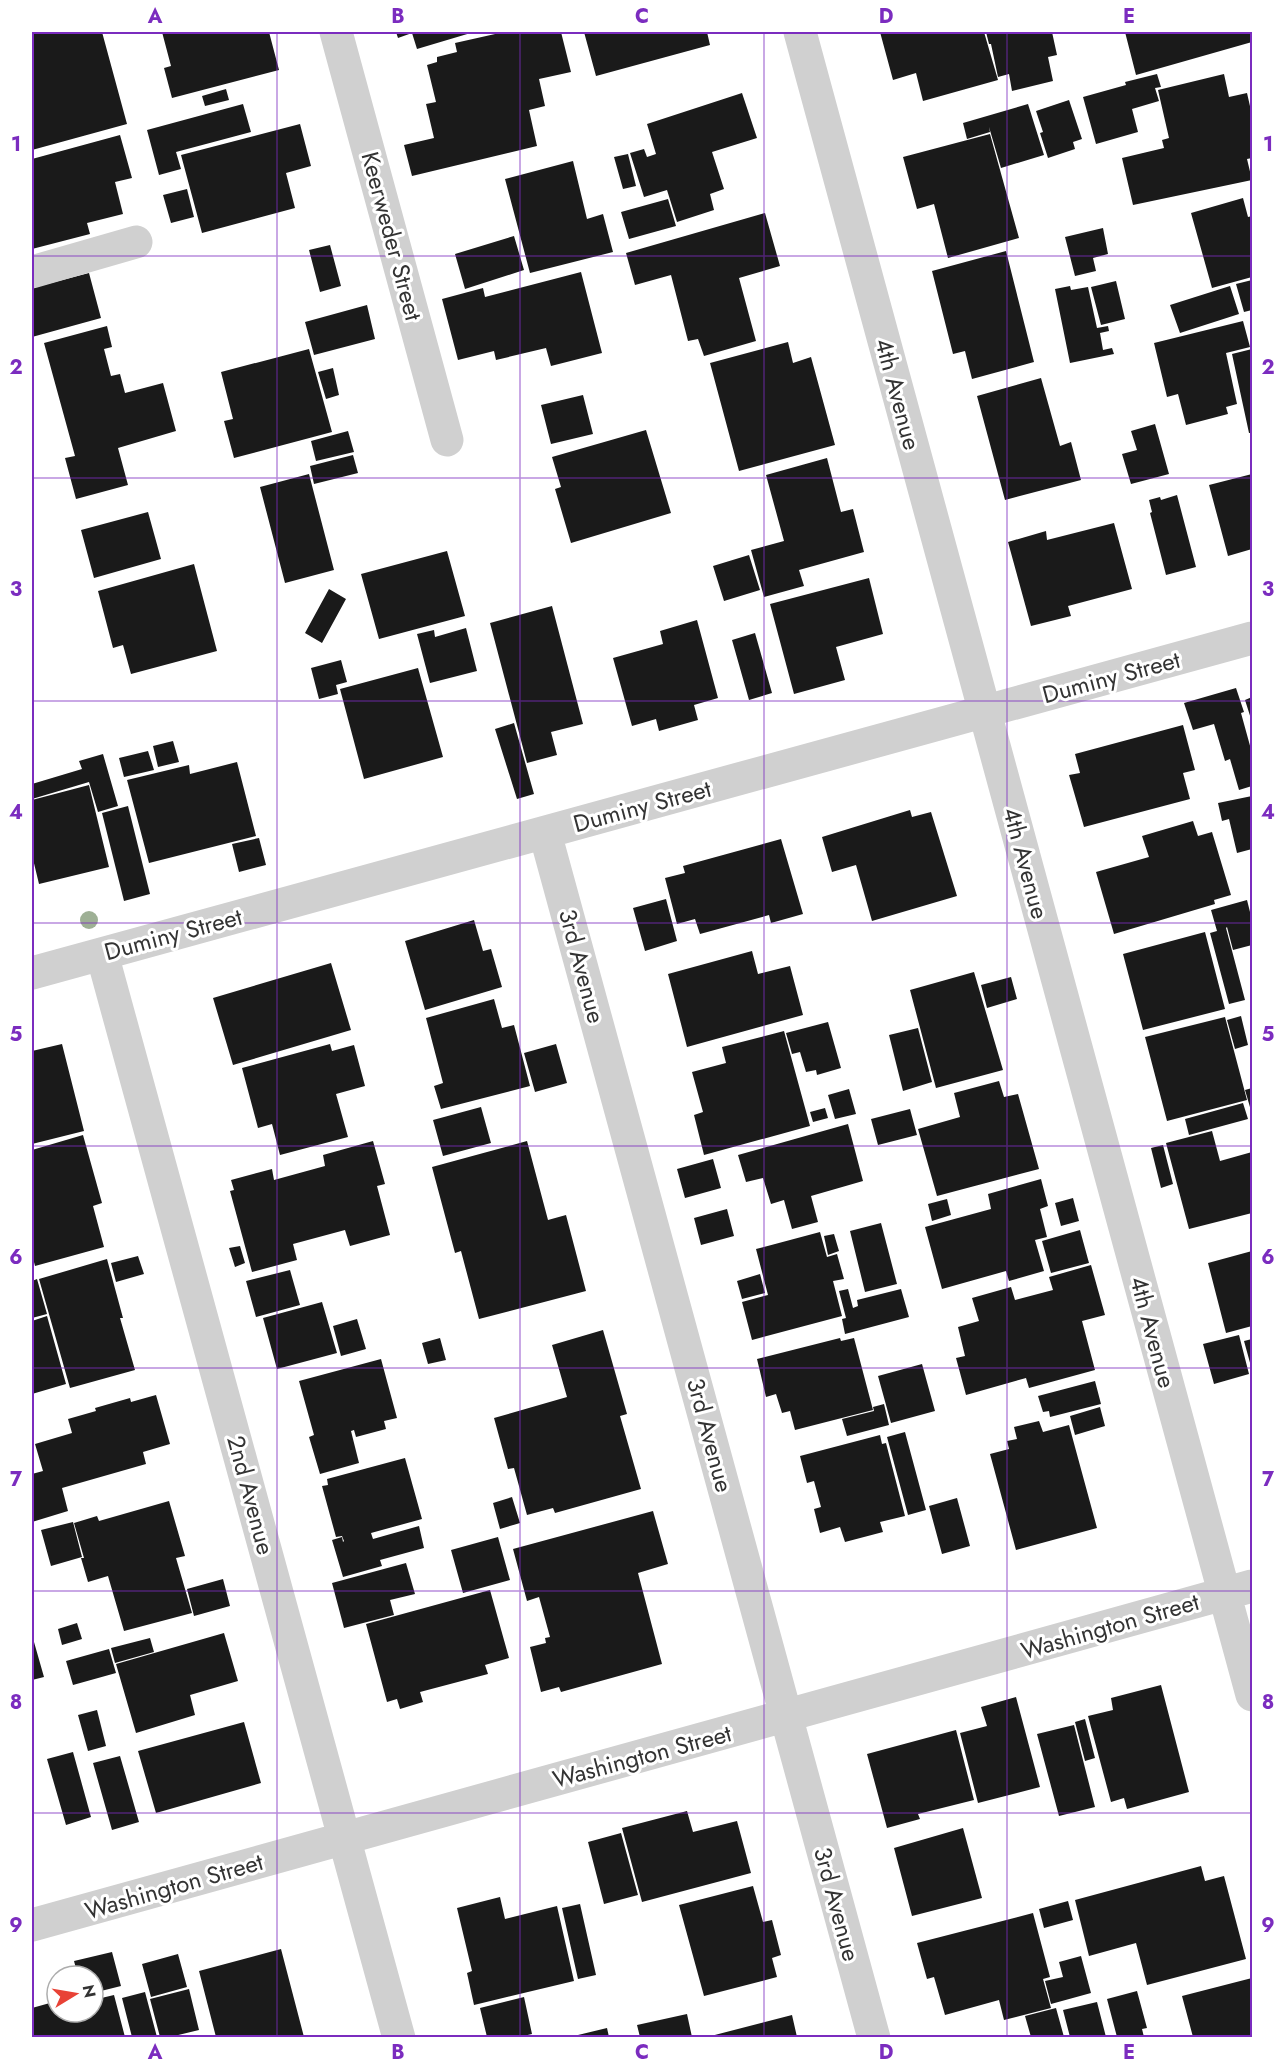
<svg xmlns="http://www.w3.org/2000/svg" width="1284" height="2069" font-family="Jost,sans-serif">
<style>
.building{fill:#1a1a1a}
.lines{fill:none;stroke-linecap:round;stroke-linejoin:round}
.minor{stroke:#d0d0d0;stroke-width:33}
.tree{fill:#9eb095}
.grid{fill:none;stroke:#7b2cbf;stroke-width:1.5;stroke-opacity:0.55}
.labels{text-anchor:middle;dominant-baseline:central;stroke-width:6;stroke-linejoin:round;paint-order:stroke}
.street-label{font-size:24px;fill:#333;stroke:#fff}
.neatline{fill:none;stroke:#7b2cbf;stroke-width:2}
.grid-label{font-size:20px;text-anchor:middle;font-weight:bold;fill:#7b2cbf}
</style>
<rect width="100%" height="100%" fill="#fff"/>
<path class="building" d="M 32,32 L 102,32 L 127,124 L 32,150 Z
M 162,32 L 269,32 L 279,70 L 172,98 L 164,68 L 171,66 Z
M 396,32 L 474,32 L 417,49 L 412,33 L 398,38 Z
M 504,32 L 561,32 L 571,72 L 539,79 L 545,106 L 529,110 L 537,146 L 412,176 L 404,145 L 434,138 L 426,104 L 436,102 L 427,65 L 437,62 L 437,57 L 457,52 L 455,43 Z
M 584,32 L 707,32 L 710,45 L 596,76 Z
M 880,32 L 984,32 L 998,80 L 923,101 L 916,73 L 893,80 Z
M 986,32 L 1039,32 L 1039,34 L 1052,32 L 1057,55 L 1048,57 L 1053,81 L 1012,91 L 1009,74 L 998,77 L 991,44 L 989,44 Z
M 1125,32 L 1252,32 L 1252,42 L 1136,75 Z
M 1157,74 L 1161,87 L 1155,88 L 1159,101 L 1132,109 L 1138,132 L 1096,144 L 1083,97 L 1126,85 L 1125,82 Z
M 1224,74 L 1229,97 L 1247,93 L 1252,115 L 1252,158 L 1247,159 L 1252,180 L 1133,205 L 1122,158 L 1164,148 L 1162,140 L 1169,138 L 1158,90 Z
M 226,89 L 229,100 L 205,106 L 202,96 Z
M 742,93 L 757,138 L 712,152 L 724,189 L 710,194 L 714,210 L 677,222 L 667,190 L 644,197 L 630,153 L 644,149 L 647,157 L 656,154 L 647,124 Z
M 1069,100 L 1082,139 L 1073,142 L 1075,149 L 1048,158 L 1040,133 L 1043,132 L 1036,111 Z
M 243,104 L 251,132 L 176,152 L 181,169 L 159,175 L 147,130 Z
M 1028,104 L 1044,155 L 1001,168 L 989,127 L 990,132 L 967,139 L 963,123 Z
M 300,124 L 311,166 L 286,173 L 295,208 L 202,233 L 181,155 Z
M 990,134 L 1019,238 L 948,258 L 934,204 L 917,209 L 903,157 Z
M 120,135 L 132,178 L 115,182 L 123,214 L 87,223 L 90,234 L 32,249 L 32,159 Z
M 628,154 L 636,186 L 623,189 L 614,157 Z
M 573,161 L 587,219 L 603,214 L 613,252 L 530,273 L 505,179 Z
M 187,189 L 194,217 L 171,223 L 163,195 Z
M 1243,198 L 1248,217 L 1252,216 L 1252,277 L 1212,288 L 1191,213 Z
M 668,199 L 676,226 L 629,239 L 621,212 Z
M 765,213 L 780,266 L 739,278 L 756,341 L 704,356 L 698,339 L 688,341 L 671,275 L 635,285 L 626,253 Z
M 1103,228 L 1108,254 L 1093,258 L 1096,271 L 1075,276 L 1065,237 Z
M 514,236 L 524,270 L 465,289 L 455,254 Z
M 330,245 L 341,286 L 320,292 L 309,250 Z
M 1006,251 L 1034,362 L 972,379 L 965,351 L 953,354 L 932,271 Z
M 581,272 L 602,353 L 551,366 L 546,348 L 496,360 L 494,351 L 458,360 L 442,299 L 483,288 L 485,297 Z
M 89,273 L 101,318 L 32,337 L 32,288 Z
M 1252,280 L 1252,310 L 1244,312 L 1236,284 Z
M 1116,281 L 1125,319 L 1101,325 L 1091,287 Z
M 1070,286 L 1071,290 L 1088,287 L 1097,328 L 1108,326 L 1109,331 L 1100,333 L 1103,350 L 1112,348 L 1114,354 L 1070,363 L 1055,289 Z
M 1230,286 L 1239,314 L 1180,333 L 1170,305 Z
M 367,305 L 375,339 L 314,355 L 305,322 Z
M 1243,321 L 1250,347 L 1226,353 L 1237,404 L 1226,407 L 1228,414 L 1186,425 L 1178,394 L 1167,397 L 1154,343 Z
M 107,326 L 112,347 L 104,349 L 111,376 L 120,374 L 125,393 L 163,383 L 176,431 L 118,448 L 128,485 L 76,499 L 65,458 L 75,456 L 44,343 Z
M 788,342 L 793,363 L 811,357 L 835,445 L 739,471 L 710,363 Z
M 309,349 L 332,432 L 234,458 L 224,421 L 233,419 L 221,372 Z
M 1252,349 L 1252,433 L 1249,433 L 1232,354 Z
M 333,368 L 339,395 L 326,399 L 318,372 Z
M 1041,378 L 1060,446 L 1071,442 L 1081,480 L 1005,500 L 977,396 Z
M 583,395 L 593,434 L 551,444 L 541,405 Z
M 1155,424 L 1169,474 L 1131,484 L 1122,454 L 1137,450 L 1131,431 Z
M 646,430 L 671,513 L 571,543 L 555,489 L 561,487 L 552,457 Z
M 348,431 L 354,452 L 316,461 L 311,441 Z
M 353,455 L 358,473 L 314,484 L 310,466 Z
M 827,458 L 841,512 L 853,509 L 864,552 L 799,570 L 804,586 L 764,597 L 751,550 L 784,541 L 766,475 Z
M 309,474 L 334,570 L 285,583 L 260,487 Z
M 1252,474 L 1252,549 L 1228,556 L 1209,485 Z
M 1177,495 L 1196,567 L 1166,575 L 1150,513 L 1152,512 L 1149,500 L 1160,497 L 1161,500 Z
M 148,512 L 161,559 L 94,578 L 81,530 Z
M 1114,523 L 1132,589 L 1068,606 L 1071,616 L 1031,626 L 1008,542 L 1046,531 L 1047,540 Z
M 447,551 L 465,616 L 379,639 L 361,574 Z
M 749,555 L 760,590 L 724,601 L 713,566 Z
M 194,564 L 217,651 L 131,674 L 123,645 L 113,648 L 98,591 Z
M 869,578 L 883,634 L 836,647 L 845,680 L 794,694 L 770,604 Z
M 329,589 L 346,599 L 322,643 L 305,633 Z
M 552,606 L 583,724 L 551,732 L 557,755 L 527,763 L 490,623 Z
M 697,620 L 718,698 L 694,705 L 698,720 L 659,731 L 656,719 L 632,726 L 613,658 L 663,644 L 660,631 Z
M 466,628 L 477,671 L 430,683 L 417,634 L 434,630 L 435,637 Z
M 755,633 L 772,693 L 749,700 L 732,640 Z
M 341,660 L 347,682 L 336,685 L 338,694 L 319,699 L 311,668 Z
M 418,668 L 443,757 L 364,779 L 340,689 Z
M 1236,688 L 1244,712 L 1241,713 L 1252,753 L 1252,786 L 1239,790 L 1230,759 L 1225,761 L 1214,724 L 1193,730 L 1184,703 Z
M 1252,697 L 1252,722 L 1245,700 Z
M 514,723 L 534,794 L 517,799 L 495,729 Z
M 1183,725 L 1195,770 L 1183,773 L 1190,799 L 1084,827 L 1069,775 L 1080,773 L 1075,754 Z
M 173,741 L 179,762 L 158,767 L 153,746 Z
M 148,751 L 154,770 L 124,777 L 119,758 Z
M 103,754 L 118,806 L 98,812 L 89,782 L 32,799 L 32,784 L 82,769 L 79,761 Z
M 237,762 L 256,836 L 149,863 L 127,780 L 189,765 L 190,774 Z
M 89,785 L 109,867 L 39,884 L 32,855 L 32,800 Z
M 1252,796 L 1252,849 L 1237,853 L 1229,819 L 1222,821 L 1218,803 Z
M 128,806 L 150,894 L 124,901 L 102,813 Z
M 910,810 L 912,817 L 931,812 L 957,896 L 872,921 L 856,865 L 832,872 L 822,837 Z
M 1193,821 L 1198,836 L 1212,832 L 1231,895 L 1214,900 L 1215,904 L 1114,934 L 1096,872 L 1149,857 L 1142,836 Z
M 259,838 L 266,865 L 239,872 L 232,844 Z
M 781,839 L 803,914 L 771,923 L 769,915 L 700,934 L 695,919 L 677,924 L 665,878 L 685,873 L 683,866 Z
M 666,899 L 677,941 L 645,951 L 633,908 Z
M 1247,900 L 1252,920 L 1252,945 L 1233,950 L 1227,927 L 1226,928 L 1245,1000 L 1229,1004 L 1210,933 L 1217,931 L 1211,910 Z
M 474,920 L 483,951 L 491,949 L 502,987 L 425,1010 L 405,941 Z
M 1205,932 L 1225,1009 L 1143,1030 L 1123,954 Z
M 752,951 L 758,974 L 790,966 L 803,1015 L 687,1047 L 668,974 Z
M 331,963 L 351,1030 L 233,1065 L 213,998 Z
M 974,972 L 1003,1070 L 936,1088 L 910,990 Z
M 1011,977 L 1017,999 L 987,1008 L 981,985 Z
M 494,999 L 502,1028 L 514,1025 L 530,1086 L 441,1109 L 434,1086 L 443,1083 L 426,1018 Z
M 1241,1016 L 1248,1045 L 1235,1049 L 1227,1020 Z
M 1225,1017 L 1247,1100 L 1167,1121 L 1145,1037 Z
M 828,1022 L 841,1068 L 817,1075 L 816,1070 L 806,1072 L 800,1052 L 792,1054 L 786,1033 Z
M 918,1028 L 932,1082 L 903,1091 L 889,1035 Z
M 784,1031 L 810,1126 L 704,1155 L 694,1115 L 703,1112 L 692,1072 L 726,1063 L 722,1047 Z
M 62,1044 L 84,1131 L 32,1144 L 32,1051 Z
M 330,1044 L 332,1051 L 354,1045 L 365,1086 L 336,1094 L 348,1137 L 280,1155 L 272,1124 L 258,1128 L 242,1068 Z
M 556,1044 L 567,1083 L 535,1092 L 524,1053 Z
M 999,1081 L 1004,1097 L 1018,1094 L 1039,1169 L 937,1196 L 918,1129 L 960,1117 L 954,1093 Z
M 1252,1088 L 1252,1114 L 1245,1090 Z
M 849,1089 L 856,1114 L 835,1119 L 828,1095 Z
M 1243,1103 L 1248,1119 L 1189,1135 L 1185,1119 Z
M 481,1107 L 491,1143 L 443,1156 L 433,1120 Z
M 825,1108 L 828,1118 L 813,1122 L 810,1112 Z
M 910,1109 L 917,1135 L 878,1145 L 871,1119 Z
M 848,1124 L 863,1181 L 811,1196 L 818,1222 L 792,1229 L 784,1200 L 771,1204 L 763,1178 L 746,1182 L 738,1155 Z
M 1212,1131 L 1220,1161 L 1252,1152 L 1252,1213 L 1189,1229 L 1166,1143 Z
M 83,1135 L 102,1203 L 93,1206 L 104,1247 L 35,1266 L 32,1254 L 32,1150 Z
M 373,1141 L 385,1184 L 377,1186 L 390,1235 L 350,1246 L 345,1230 L 293,1244 L 297,1260 L 252,1272 L 230,1191 L 234,1190 L 231,1180 L 272,1169 L 274,1180 L 325,1166 L 323,1155 Z
M 527,1141 L 548,1220 L 566,1215 L 586,1291 L 479,1319 L 461,1251 L 455,1253 L 432,1167 Z
M 1163,1145 L 1173,1184 L 1161,1188 L 1151,1148 Z
M 713,1159 L 721,1188 L 685,1198 L 677,1169 Z
M 1041,1179 L 1048,1206 L 1040,1209 L 1047,1237 L 1035,1240 L 1044,1271 L 1009,1281 L 1006,1271 L 942,1289 L 925,1227 L 991,1209 L 988,1194 Z
M 1073,1198 L 1079,1221 L 1061,1226 L 1055,1203 Z
M 947,1199 L 951,1215 L 932,1221 L 928,1204 Z
M 727,1209 L 734,1236 L 701,1245 L 694,1218 Z
M 881,1223 L 897,1284 L 865,1292 L 850,1231 Z
M 1080,1230 L 1089,1263 L 1051,1273 L 1042,1241 Z
M 820,1232 L 827,1257 L 837,1254 L 844,1279 L 833,1281 L 842,1316 L 752,1340 L 742,1302 L 768,1295 L 756,1249 Z
M 834,1234 L 839,1251 L 828,1255 L 824,1236 Z
M 240,1246 L 245,1263 L 235,1267 L 229,1248 Z
M 1252,1251 L 1252,1326 L 1226,1333 L 1208,1263 Z
M 138,1256 L 144,1274 L 116,1282 L 111,1263 Z
M 107,1259 L 123,1318 L 120,1318 L 135,1370 L 70,1388 L 39,1279 Z
M 1091,1265 L 1105,1315 L 1082,1321 L 1095,1370 L 1029,1388 L 1026,1378 L 966,1395 L 956,1358 L 965,1356 L 958,1327 L 979,1321 L 972,1298 L 1011,1287 L 1015,1300 L 1053,1290 L 1049,1277 Z
M 290,1270 L 300,1305 L 256,1317 L 246,1281 Z
M 760,1274 L 765,1293 L 742,1299 L 737,1281 Z
M 37,1279 L 47,1314 L 32,1318 L 32,1281 Z
M 848,1289 L 853,1308 L 858,1306 L 857,1300 L 901,1289 L 909,1317 L 845,1334 L 842,1319 L 846,1318 L 839,1291 Z
M 322,1302 L 337,1353 L 277,1369 L 263,1318 Z
M 47,1316 L 66,1384 L 32,1394 L 32,1321 Z
M 357,1319 L 366,1349 L 341,1356 L 333,1326 Z
M 603,1330 L 627,1414 L 620,1416 L 641,1489 L 555,1513 L 553,1508 L 527,1515 L 514,1468 L 508,1469 L 494,1418 L 567,1397 L 552,1345 Z
M 1239,1335 L 1249,1374 L 1214,1384 L 1203,1344 Z
M 440,1338 L 446,1360 L 428,1364 L 422,1343 Z
M 840,1338 L 841,1341 L 854,1338 L 873,1410 L 795,1430 L 790,1411 L 782,1413 L 776,1394 L 766,1397 L 757,1359 Z
M 1252,1339 L 1252,1370 L 1244,1341 Z
M 381,1359 L 397,1418 L 384,1421 L 386,1429 L 356,1437 L 354,1430 L 351,1431 L 359,1463 L 320,1474 L 309,1437 L 314,1435 L 299,1381 Z
M 922,1364 L 935,1411 L 891,1423 L 878,1376 Z
M 1095,1381 L 1101,1404 L 1050,1417 L 1049,1411 L 1043,1412 L 1038,1396 Z
M 156,1395 L 170,1444 L 143,1452 L 146,1464 L 62,1488 L 68,1511 L 32,1522 L 32,1474 L 43,1471 L 35,1444 L 72,1433 L 68,1419 L 96,1411 L 95,1408 L 130,1398 L 131,1402 Z
M 884,1404 L 889,1425 L 847,1436 L 842,1419 L 874,1411 L 873,1407 Z
M 1100,1407 L 1105,1426 L 1075,1435 L 1070,1416 Z
M 1039,1421 L 1043,1432 L 1069,1425 L 1097,1528 L 1016,1550 L 990,1454 L 1009,1449 L 1007,1441 L 1017,1439 L 1014,1427 Z
M 905,1432 L 926,1510 L 908,1515 L 887,1437 Z
M 880,1435 L 882,1444 L 886,1443 L 905,1516 L 880,1522 L 883,1532 L 845,1542 L 840,1527 L 820,1533 L 814,1509 L 821,1507 L 814,1481 L 807,1483 L 800,1456 Z
M 405,1458 L 422,1519 L 371,1533 L 373,1539 L 419,1526 L 424,1548 L 380,1560 L 382,1566 L 343,1577 L 332,1540 L 342,1537 L 343,1542 L 344,1541 L 342,1536 L 336,1537 L 322,1486 L 328,1485 L 327,1479 Z
M 512,1497 L 520,1523 L 500,1529 L 493,1503 Z
M 957,1498 L 970,1546 L 942,1554 L 929,1506 Z
M 169,1501 L 185,1556 L 176,1558 L 192,1613 L 124,1631 L 108,1576 L 88,1582 L 81,1558 L 84,1558 L 74,1523 L 97,1516 L 99,1521 Z
M 653,1511 L 668,1564 L 638,1573 L 662,1664 L 561,1692 L 559,1687 L 541,1692 L 530,1647 L 546,1643 L 545,1638 L 550,1637 L 539,1597 L 527,1601 L 513,1549 Z
M 73,1522 L 82,1557 L 51,1566 L 41,1530 Z
M 498,1537 L 510,1580 L 463,1593 L 451,1550 Z
M 406,1563 L 415,1594 L 390,1600 L 394,1615 L 344,1628 L 332,1583 Z
M 223,1579 L 230,1606 L 194,1616 L 187,1589 Z
M 490,1590 L 509,1658 L 485,1665 L 488,1674 L 420,1692 L 423,1702 L 400,1709 L 397,1699 L 387,1702 L 366,1624 Z
M 77,1623 L 82,1639 L 62,1645 L 58,1629 Z
M 224,1633 L 238,1681 L 190,1695 L 195,1715 L 136,1733 L 116,1664 Z
M 150,1638 L 154,1652 L 115,1663 L 111,1648 Z
M 32,1642 L 34,1642 L 44,1677 L 32,1680 Z
M 109,1649 L 116,1673 L 73,1685 L 66,1661 Z
M 1161,1685 L 1189,1792 L 1127,1809 L 1124,1798 L 1111,1802 L 1088,1716 L 1113,1710 L 1111,1698 Z
M 1016,1697 L 1040,1787 L 978,1803 L 960,1733 L 987,1726 L 981,1707 Z
M 97,1710 L 106,1746 L 88,1751 L 78,1715 Z
M 1085,1719 L 1095,1758 L 1085,1761 L 1075,1722 Z
M 244,1722 L 261,1783 L 156,1813 L 138,1751 Z
M 1074,1725 L 1095,1807 L 1059,1816 L 1037,1734 Z
M 956,1730 L 974,1800 L 918,1814 L 920,1819 L 887,1828 L 867,1754 Z
M 73,1752 L 91,1817 L 66,1825 L 47,1759 Z
M 120,1756 L 139,1822 L 112,1830 L 93,1763 Z
M 687,1811 L 693,1832 L 737,1821 L 751,1873 L 642,1902 L 622,1828 Z
M 963,1828 L 982,1898 L 912,1916 L 894,1848 Z
M 621,1833 L 638,1895 L 604,1904 L 588,1842 Z
M 1201,1866 L 1205,1881 L 1224,1876 L 1246,1959 L 1147,1985 L 1136,1943 L 1089,1956 L 1075,1900 Z
M 753,1886 L 763,1922 L 772,1920 L 781,1955 L 772,1958 L 777,1977 L 704,1996 L 679,1905 Z
M 500,1897 L 505,1919 L 557,1906 L 574,1981 L 474,2005 L 467,1973 L 472,1971 L 457,1908 Z
M 1068,1901 L 1073,1920 L 1044,1928 L 1039,1909 Z
M 580,1904 L 596,1975 L 578,1979 L 562,1908 Z
M 1033,1913 L 1050,1977 L 1043,1979 L 1051,2008 L 1004,2020 L 999,2000 L 945,2015 L 934,1977 L 927,1979 L 917,1943 Z
M 281,1949 L 304,2037 L 216,2037 L 199,1971 Z
M 112,1952 L 121,1986 L 93,1993 L 93,1976 L 78,1976 L 74,1961 Z
M 178,1954 L 187,1987 L 151,1997 L 142,1964 Z
M 1081,1956 L 1091,1993 L 1051,2004 L 1045,1981 L 1063,1977 L 1059,1962 Z
M 1252,1978 L 1252,2037 L 1193,2037 L 1182,1996 Z
M 189,1989 L 199,2030 L 170,2037 L 160,2037 L 150,1999 Z
M 1137,1991 L 1147,2028 L 1142,2029 L 1144,2037 L 1117,2037 L 1107,1999 Z
M 145,1992 L 157,2037 L 132,2037 L 122,1998 Z
M 114,1995 L 125,2037 L 32,2037 L 32,2008 L 57,2001 L 57,2012 L 93,2012 L 93,2000 Z
M 524,1997 L 532,2034 L 519,2037 L 487,2037 L 480,2008 Z
M 1097,2002 L 1106,2037 L 1070,2037 L 1063,2010 Z
M 1056,2008 L 1064,2037 L 1031,2037 L 1025,2016 Z
M 687,2014 L 692,2037 L 640,2037 L 637,2025 Z
M 792,2015 L 797,2037 L 707,2037 Z
M 607,2028 L 609,2037 L 579,2037 L 578,2035 Z"/>
<g class="lines">
<path class="minor" d="M 336,32 L 447,440
M 800,32 L 1252,1695
M 32,272 L 136,242
M 545,833 L 874,2038
M 102,954 L 399,2038
M 32,973 L 1252,638
M 32,1925 L 1252,1586"/>
</g>
<circle class="tree" cx="89" cy="920" r="9"/>
<path class="grid" d="M 277,32 L 277,2038M 520,32 L 520,2038M 764,32 L 764,2038M 1007,32 L 1007,2038M 32,256 L 1252,256M 32,478 L 1252,478M 32,701 L 1252,701M 32,923 L 1252,923M 32,1146 L 1252,1146M 32,1368 L 1252,1368M 32,1591 L 1252,1591M 32,1813 L 1252,1813"/>
<g class="labels">
<g class="street-label">
<text transform="translate(392 236) rotate(75)">Keerweder Street</text>
<text transform="translate(898 394) rotate(75)">4th Avenue</text>
<text transform="translate(1111 677) rotate(-15)">Duminy Street</text>
<text transform="translate(642 806) rotate(-15)">Duminy Street</text>
<text transform="translate(1026 863) rotate(75)">4th Avenue</text>
<text transform="translate(173 934) rotate(-15)">Duminy Street</text>
<text transform="translate(582 966) rotate(75)">3rd Avenue</text>
<text transform="translate(1153 1332) rotate(75)">4th Avenue</text>
<text transform="translate(710 1435) rotate(75)">3rd Avenue</text>
<text transform="translate(251 1495) rotate(75)">2nd Avenue</text>
<text transform="translate(1110 1626) rotate(-16)">Washington Street</text>
<text transform="translate(642 1756) rotate(-15)">Washington Street</text>
<text transform="translate(174 1886) rotate(-16)">Washington Street</text>
<text transform="translate(837 1904) rotate(75)">3rd Avenue</text>
</g>
</g>
<rect width="1284" height="2069" fill="none" stroke="#ffffff" stroke-width="66"/>
<g transform="translate(75 1994) rotate(79)"><circle r="28" fill="#ffffff" stroke="#adadad" stroke-width="1.5"/>
<path d="M0-4.5L10 22L0 15L-10 22Z" fill="#e84236"/>
<text y="-9" font-size="16" font-weight="bold" text-anchor="middle" fill="#333333">N</text>
</g>
<rect x="33" y="33" width="1218" height="2003" class="neatline"/>
<g class="grid-label">
<text x="155" y="23">A</text>
<text x="398" y="23">B</text>
<text x="642" y="23">C</text>
<text x="886" y="23">D</text>
<text x="1129" y="23">E</text>
<text x="16" y="151">1</text>
<text x="1268" y="151">1</text>
<text x="16" y="374">2</text>
<text x="1268" y="374">2</text>
<text x="16" y="596">3</text>
<text x="1268" y="596">3</text>
<text x="16" y="819">4</text>
<text x="1268" y="819">4</text>
<text x="16" y="1041">5</text>
<text x="1268" y="1041">5</text>
<text x="16" y="1264">6</text>
<text x="1268" y="1264">6</text>
<text x="16" y="1486">7</text>
<text x="1268" y="1486">7</text>
<text x="16" y="1709">8</text>
<text x="1268" y="1709">8</text>
<text x="16" y="1932">9</text>
<text x="1268" y="1932">9</text>
<text x="155" y="2059">A</text>
<text x="398" y="2059">B</text>
<text x="642" y="2059">C</text>
<text x="886" y="2059">D</text>
<text x="1129" y="2059">E</text>
</g>
</svg>
